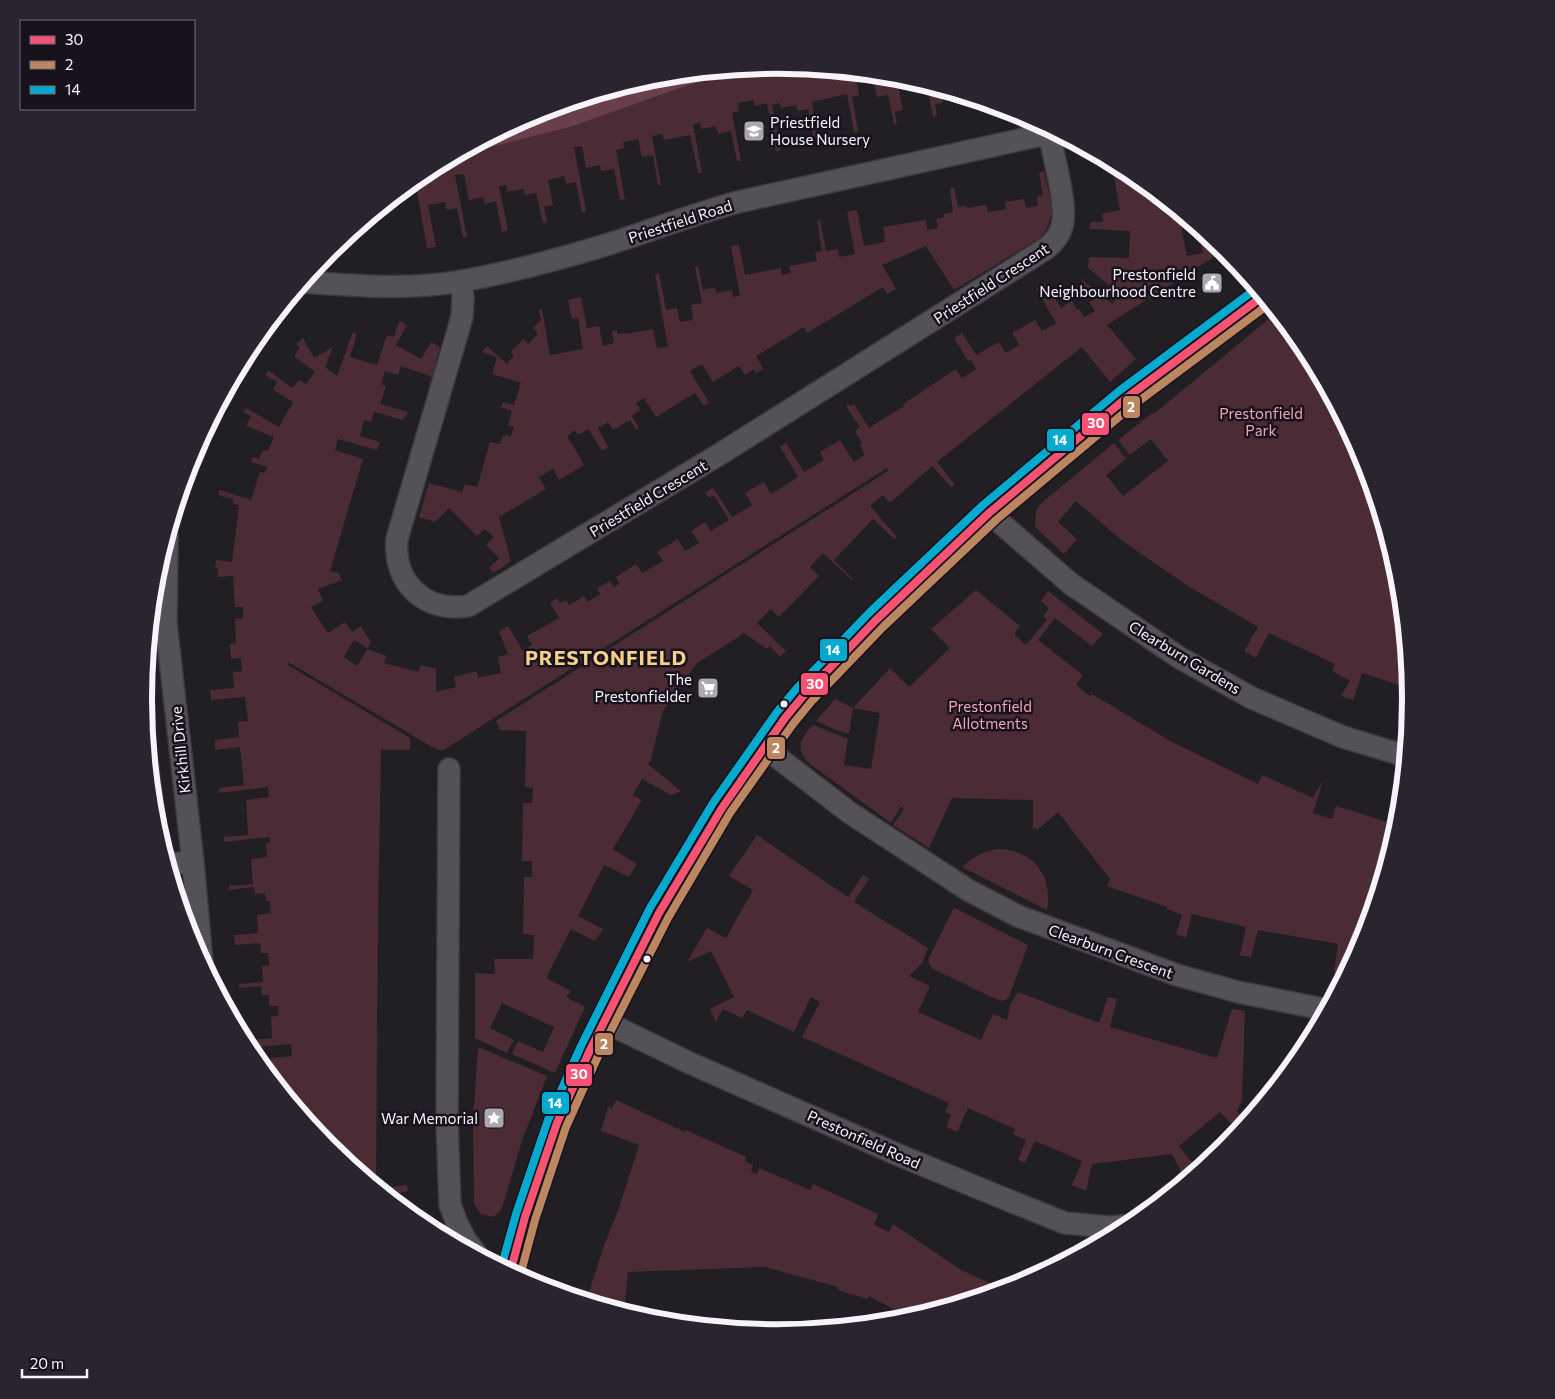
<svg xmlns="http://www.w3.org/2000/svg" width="1555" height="1399" font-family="Commissioner,sans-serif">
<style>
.green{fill:#4b2c35}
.forest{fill:#6a3f4c}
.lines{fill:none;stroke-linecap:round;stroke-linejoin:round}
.minor-casing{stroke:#3e3a40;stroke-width:24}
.minor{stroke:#545256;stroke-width:21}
.bus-1-casing{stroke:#18121d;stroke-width:11}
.bus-2-casing{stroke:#18121d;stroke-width:11}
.bus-3-casing{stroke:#18121d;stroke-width:11}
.bus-1{stroke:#f65372;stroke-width:8}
.bus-2{stroke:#bb8660;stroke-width:8}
.bus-3{stroke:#00a9ce;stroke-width:8}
.bus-dot{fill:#f7f3fb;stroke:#18121d;stroke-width:2}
.labels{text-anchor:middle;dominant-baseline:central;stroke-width:5;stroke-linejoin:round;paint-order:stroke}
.poi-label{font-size:15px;fill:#f7f3fb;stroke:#18121d;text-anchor:end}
.street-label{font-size:15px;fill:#f7f3fb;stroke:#18121d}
.park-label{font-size:15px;fill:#f4a3b9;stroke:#18121d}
.district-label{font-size:20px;font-weight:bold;letter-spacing:1px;fill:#f6d088;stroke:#18121d}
.rim{fill:none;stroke:#f7f3fb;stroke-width:6}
.line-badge{stroke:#18121d;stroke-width:2}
.badge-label{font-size:14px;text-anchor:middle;font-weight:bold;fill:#fff}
</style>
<rect width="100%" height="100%" fill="#211e24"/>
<path class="green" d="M 778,65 L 902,77 L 915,81 L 898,85 L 903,110 L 895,112 L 897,124 L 894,125 L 888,95 L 877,97 L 873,79 L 857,82 L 859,95 L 852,97 L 858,131 L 854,132 L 847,94 L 812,102 L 818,140 L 814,140 L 808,109 L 798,111 L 796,105 L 781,108 L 780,103 L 772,105 L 781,150 L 776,151 L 767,103 L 755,106 L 753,100 L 738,103 L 739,111 L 732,113 L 741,161 L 737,161 L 731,131 L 718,134 L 716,126 L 701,129 L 700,123 L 693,124 L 702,173 L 698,173 L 690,135 L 664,140 L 662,134 L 652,136 L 661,185 L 658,185 L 653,155 L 642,157 L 638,139 L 623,142 L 624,148 L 616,150 L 625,199 L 620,200 L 614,169 L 601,171 L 600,165 L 586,168 L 582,146 L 574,147 L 586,211 L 582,212 L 576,182 L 566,184 L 564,176 L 548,180 L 553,205 L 544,207 L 547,222 L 543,223 L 536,193 L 525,195 L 524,189 L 507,192 L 506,185 L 499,186 L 508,230 L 502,232 L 496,201 L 485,204 L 483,197 L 469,200 L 464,174 L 455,175 L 467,237 L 463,238 L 457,208 L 447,210 L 445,202 L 428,205 L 436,247 L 427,248 L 415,180 L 425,172 L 459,154 L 491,147 L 570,127 L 686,86 L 725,74 L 724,70 Z
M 915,82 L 940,89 L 943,103 L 935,104 L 937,116 L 933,117 L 927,86 L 917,88 Z
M 1124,169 L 1151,189 L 1154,203 L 1166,201 L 1178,211 L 1187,256 L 1203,253 L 1197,227 L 1225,250 L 1107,325 L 1136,359 L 1110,382 L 1082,347 L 937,462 L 955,485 L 951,487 L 932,466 L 890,503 L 883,495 L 870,506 L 897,537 L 894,539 L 873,519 L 834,560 L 853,579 L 852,580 L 823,553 L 810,567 L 819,576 L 779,617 L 771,609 L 757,623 L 786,651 L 780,657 L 770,646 L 767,649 L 743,632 L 740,636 L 697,663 L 663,711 L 651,759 L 648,764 L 681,791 L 671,795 L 642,779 L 633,795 L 642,800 L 613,849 L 637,864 L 629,877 L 604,865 L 578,916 L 603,929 L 595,941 L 571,929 L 546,978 L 571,991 L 566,997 L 585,1007 L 555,1073 L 512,1054 L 518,1041 L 543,1052 L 554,1027 L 502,1003 L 490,1028 L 514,1040 L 507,1053 L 475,1038 L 475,973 L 495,974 L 494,959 L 533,959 L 534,935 L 523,934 L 524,877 L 532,877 L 532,861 L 522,861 L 523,803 L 532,803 L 533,788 L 525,787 L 526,731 L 500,730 L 496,721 L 888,471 L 887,468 L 442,751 L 434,748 L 288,662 L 288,665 L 410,738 L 410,750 L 381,750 L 378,916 L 376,1187 L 329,1148 L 273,1080 L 271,1058 L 292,1056 L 291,1044 L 248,1048 L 244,1041 L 272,1038 L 271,1017 L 279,1015 L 278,1006 L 269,1006 L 269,995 L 262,995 L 261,986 L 239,988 L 239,984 L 263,982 L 262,966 L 269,965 L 268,953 L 261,953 L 260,943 L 235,945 L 234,935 L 258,933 L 257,915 L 271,913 L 270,901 L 266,901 L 265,893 L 255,894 L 254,887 L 229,890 L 229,886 L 253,884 L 251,859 L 267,857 L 266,843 L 270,842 L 270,837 L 224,842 L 224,837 L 248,835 L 246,800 L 269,797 L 268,787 L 219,793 L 219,788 L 244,785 L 240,747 L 215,750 L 215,740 L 239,737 L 238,722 L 248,721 L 245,697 L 211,700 L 210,690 L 234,688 L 233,672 L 242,671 L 241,658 L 231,659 L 230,644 L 236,643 L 235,619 L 243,618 L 243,607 L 235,607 L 233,576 L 218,577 L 218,569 L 215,568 L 216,560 L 232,562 L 239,505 L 233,504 L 233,499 L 218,495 L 220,490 L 251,500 L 260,472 L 265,473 L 267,467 L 251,462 L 253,457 L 259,459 L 263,450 L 268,451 L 274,437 L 246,426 L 251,416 L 243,412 L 246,408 L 279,427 L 293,402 L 273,390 L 277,382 L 265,375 L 268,370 L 292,388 L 299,380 L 306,384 L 315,372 L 294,356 L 300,347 L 296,344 L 303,338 L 314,358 L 333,347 L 325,367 L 337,376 L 353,332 L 357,334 L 350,357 L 377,365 L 387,335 L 394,337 L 399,321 L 407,325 L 396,345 L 421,359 L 431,342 L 440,347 L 432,377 L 401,366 L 398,375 L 385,371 L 381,384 L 386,386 L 380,404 L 408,412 L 406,417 L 404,417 L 403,420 L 374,412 L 371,422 L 364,420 L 360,436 L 380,442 L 377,450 L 338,439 L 335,450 L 363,459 L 330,571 L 339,573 L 342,580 L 318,589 L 323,601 L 311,607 L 328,633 L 345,622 L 352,632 L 361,626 L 371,642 L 368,648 L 354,640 L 344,657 L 357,666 L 367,649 L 386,656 L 384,663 L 418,672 L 421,665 L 436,669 L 436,692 L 456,687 L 454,677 L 477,671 L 478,678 L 501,673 L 498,657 L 508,654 L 499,632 L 508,626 L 523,651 L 532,645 L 527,636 L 559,618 L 550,603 L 557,598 L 560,603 L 566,600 L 569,605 L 584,596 L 588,602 L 600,594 L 597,588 L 610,581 L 614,587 L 619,584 L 616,577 L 636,564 L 642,573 L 663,561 L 657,552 L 678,539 L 685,551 L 699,543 L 691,531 L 705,522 L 711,531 L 729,520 L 714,495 L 709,498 L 705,493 L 713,488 L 732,517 L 752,505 L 745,493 L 764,482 L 771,494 L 798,477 L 780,447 L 786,443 L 804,472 L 824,460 L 820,452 L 840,440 L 854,462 L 865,455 L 860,445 L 862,443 L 855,431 L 860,427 L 846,406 L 848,404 L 850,406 L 854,404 L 869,428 L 904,406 L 903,404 L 956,369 L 962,378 L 976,369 L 971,360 L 968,361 L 954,338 L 962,333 L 976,355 L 999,342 L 1006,353 L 1019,345 L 1012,333 L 1035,320 L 1042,331 L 1056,323 L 1036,288 L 1045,283 L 1061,308 L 1072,301 L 1077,310 L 1079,309 L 1084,317 L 1095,311 L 1089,302 L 1093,300 L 1080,278 L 1112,304 L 1120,294 L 1088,268 L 1089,257 L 1129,258 L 1130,231 L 1090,229 L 1090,222 L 1103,222 L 1102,214 L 1120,210 L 1113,172 L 1124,170 Z
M 1044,171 C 1049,196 1059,217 1040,238 L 954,290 L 926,246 L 882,265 L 896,289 L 887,294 L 883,287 L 807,333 L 804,327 L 756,356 L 763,369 L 756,373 L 754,369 L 745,375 L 739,366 L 713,382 L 702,364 L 690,371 L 709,403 L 704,406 L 695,393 L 656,417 L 644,398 L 636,403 L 640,410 L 632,416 L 639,428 L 636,430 L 630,420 L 613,430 L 608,422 L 598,428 L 608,447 L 602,451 L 588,429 L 578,435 L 575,430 L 567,436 L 584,465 L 559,480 L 553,469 L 539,477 L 546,489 L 499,517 L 511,561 L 494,573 L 489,568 L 499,558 L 486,545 L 494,537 L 485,529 L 477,536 L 449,508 L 435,522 L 419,517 L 429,483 L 462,492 L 465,484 L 477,487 L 490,442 L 500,444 L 503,436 L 505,437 L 505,435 L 511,436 L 514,427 L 508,425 L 512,411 L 501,407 L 503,402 L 514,405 L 521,383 L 492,374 L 497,357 L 482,352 L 487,346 L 507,364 L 514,355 L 511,352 L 523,339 L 528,344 L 538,334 L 533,328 L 541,320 L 539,310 L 542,309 L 550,355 L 583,349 L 578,318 L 572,319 L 568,300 L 581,297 L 587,328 L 599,326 L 603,346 L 614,343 L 612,331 L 617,330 L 618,334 L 625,333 L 626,334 L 653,329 L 657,348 L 668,347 L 655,274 L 659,273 L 666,310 L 677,308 L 680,322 L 693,320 L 691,305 L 702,303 L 695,267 L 698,266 L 703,290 L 715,287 L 716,293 L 732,290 L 733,297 L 740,296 L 731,246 L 739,245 L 745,275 L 781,268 L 782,275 L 791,273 L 789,266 L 817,261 L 815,252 L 822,251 L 817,221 L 820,220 L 826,251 L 838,249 L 839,257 L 855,254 L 847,212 L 857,210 L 864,246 L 885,242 L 883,227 L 926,220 L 927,230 L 938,228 L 936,219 L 944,217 L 944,214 L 953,212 L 950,189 L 954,188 L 958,207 L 967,206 L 967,208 L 986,205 L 988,212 L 1006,209 L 1005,202 L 1024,199 L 1026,208 L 1038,206 L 1037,197 L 1043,195 L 1039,173 Z
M 1277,312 L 1305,347 L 1364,457 L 1400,576 L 1411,689 L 1362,673 L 1353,700 L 1341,696 L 1350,681 L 1332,671 L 1335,664 L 1269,633 L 1256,658 L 1244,651 L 1258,627 L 1188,586 L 1137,551 L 1119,538 L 1076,501 L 1058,522 L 1077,539 L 1064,554 L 1035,527 L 1036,512 L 1039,505 L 1114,443 L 1126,459 L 1106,475 L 1123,496 L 1168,461 L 1151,439 L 1130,455 L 1118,440 L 1151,414 L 1155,413 Z
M 976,590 L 1020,626 L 1014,634 L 1026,645 L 1047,620 L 1043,616 L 1049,608 L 1041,601 L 1048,591 L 1103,634 L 1092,646 L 1055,618 L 1038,640 L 1083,675 L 1076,685 L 1090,696 L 1092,694 L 1170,741 L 1258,784 L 1262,775 L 1313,798 L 1323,780 L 1313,813 L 1332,819 L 1336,806 L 1391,823 L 1400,795 L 1402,796 L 1400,824 L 1376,902 L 1356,931 L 1362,936 L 1357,943 L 1361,947 L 1347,974 L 1334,972 L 1338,944 L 1258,930 L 1251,957 L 1240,955 L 1246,927 L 1192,914 L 1186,938 L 1176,934 L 1182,915 L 1167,909 L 1167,907 L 1107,886 L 1110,879 L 1058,812 L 1037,830 L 1036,828 L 1033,829 L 1033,800 L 952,798 L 929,848 L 893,825 L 904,809 L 901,806 L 891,823 L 807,762 C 795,745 801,739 813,725 L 848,739 L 844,765 L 871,769 L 880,713 L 853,708 L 849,734 L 836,730 L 816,721 L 835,699 L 853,708 L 890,668 L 909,687 L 950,648 L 931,629 Z
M 159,760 L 168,832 L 158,833 L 155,823 L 149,761 Z
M 757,835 L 848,897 L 863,875 L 869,879 L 854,902 L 928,948 L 922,963 L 909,976 L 930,986 L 918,1012 L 981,1040 L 993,1014 L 1007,1020 L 1010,1005 L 1018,992 L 1099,1023 L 1108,997 L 1117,999 L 1110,1027 L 1217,1058 L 1232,1009 L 1245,1011 L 1242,1100 L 1237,1111 L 1247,1123 L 1238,1132 L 1220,1112 L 1179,1146 L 1196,1167 L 1184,1177 L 1172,1154 L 1092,1164 L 1086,1191 L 1072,1185 L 1082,1161 L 1035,1141 L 1025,1163 L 1018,1160 L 1026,1140 L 1013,1134 L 1015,1129 L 968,1108 L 957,1132 L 946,1127 L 951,1115 L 945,1112 L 949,1103 L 802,1037 L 820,1002 L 811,997 L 794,1032 L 747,1010 L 742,1018 L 723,1009 L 716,1022 L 710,1009 L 734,997 L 711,951 L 687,962 L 707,928 L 726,938 L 753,890 L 729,876 Z
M 998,849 C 1033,850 1053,875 1047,910 L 962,867 C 973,857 983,851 998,849 Z
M 955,908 L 1028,945 L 1009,997 L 1005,1000 L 1000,1001 L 933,969 L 929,964 L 929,958 L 953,909 Z
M 478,1047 L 547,1076 L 523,1138 L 501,1211 L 493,1217 L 481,1214 L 474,1204 L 473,1121 Z
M 616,1100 L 685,1132 L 686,1130 L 746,1157 L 745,1161 L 753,1165 L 751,1172 L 757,1174 L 759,1168 L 810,1190 L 813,1184 L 878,1214 L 874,1225 L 889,1232 L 893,1224 L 961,1270 L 1006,1290 L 912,1319 L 869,1296 L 867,1299 L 838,1290 L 838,1287 L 765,1267 L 628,1272 L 624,1313 L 586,1301 L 605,1243 L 618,1211 L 639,1145 L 601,1131 L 608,1107 L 612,1108 Z
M 407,1185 L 408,1191 L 387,1196 L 379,1189 Z"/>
<path class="forest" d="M 724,70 L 725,74 L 686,86 L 570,127 L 491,147 L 459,154 L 535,113 L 654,77 Z"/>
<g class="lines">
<g class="minor-casing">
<path id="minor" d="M 461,281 L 463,297 L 462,317 L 397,539 C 393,583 425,613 468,606 L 720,454 L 1047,248 C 1054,242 1060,234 1062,226 C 1068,206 1053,155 1049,133
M 303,282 C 356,286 409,290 462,281 C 512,272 560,259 609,244 C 652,230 694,214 738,202 L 1055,132
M 989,513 L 1071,584 L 1180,658 L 1252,698 L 1343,737 L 1406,756
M 167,537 L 166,623 L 193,862 L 202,962
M 764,747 L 850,813 L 968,890 L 1018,916 L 1177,975 L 1238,992 L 1328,1010
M 449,769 L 447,1121 L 450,1205 L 457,1223 L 465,1239 L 477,1255
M 168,864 L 193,862
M 605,1022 L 692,1064 L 894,1153 L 993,1194 L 1065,1223 L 1110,1227 L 1132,1225
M 510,1273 L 525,1217 L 545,1157 L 557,1123 L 590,1050 L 659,913 L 722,808 L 785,718 L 804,695 L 876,620 L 989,513 L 1125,399 L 1263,296"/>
</g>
<use href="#minor" class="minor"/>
<g class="bus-1-casing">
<path id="bus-1" d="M 510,1273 L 525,1217 L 557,1123 L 590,1050 L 659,913 L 722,808 L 785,718 L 804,695 L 876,620 L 989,513 L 1125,399 L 1263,296"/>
</g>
<g class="bus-2-casing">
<path id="bus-2" d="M 520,1276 L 535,1220 L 566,1127 L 599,1054 L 668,918 L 730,813 L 793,724 L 811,702 L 883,627 L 996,520 L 1131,407 L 1269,304"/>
</g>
<g class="bus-3-casing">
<path id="bus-3" d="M 501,1268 L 516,1214 L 548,1120 L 581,1046 L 650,908 L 713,803 L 777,712 L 797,688 L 869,613 L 983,505 L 1119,391 L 1257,288"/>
</g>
<use href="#bus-1" class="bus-1"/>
<use href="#bus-2" class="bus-2"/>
<use href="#bus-3" class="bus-3"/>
</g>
<defs>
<g id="school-square" transform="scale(1.125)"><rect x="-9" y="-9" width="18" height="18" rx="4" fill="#aca8b0" stroke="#18121d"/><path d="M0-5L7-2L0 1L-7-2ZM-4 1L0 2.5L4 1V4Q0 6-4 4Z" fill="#fff"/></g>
<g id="civic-square" transform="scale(1.125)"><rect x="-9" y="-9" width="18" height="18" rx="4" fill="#aca8b0" stroke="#18121d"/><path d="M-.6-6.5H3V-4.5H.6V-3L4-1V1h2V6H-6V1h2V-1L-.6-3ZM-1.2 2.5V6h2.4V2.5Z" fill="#fff"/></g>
<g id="supermarket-square" transform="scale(1.125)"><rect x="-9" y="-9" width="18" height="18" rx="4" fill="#aca8b0" stroke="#18121d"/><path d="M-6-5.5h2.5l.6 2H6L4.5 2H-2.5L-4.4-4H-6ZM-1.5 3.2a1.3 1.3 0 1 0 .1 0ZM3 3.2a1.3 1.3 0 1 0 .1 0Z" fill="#fff"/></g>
<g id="sight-square" transform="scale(1.125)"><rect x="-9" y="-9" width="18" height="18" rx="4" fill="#aca8b0" stroke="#18121d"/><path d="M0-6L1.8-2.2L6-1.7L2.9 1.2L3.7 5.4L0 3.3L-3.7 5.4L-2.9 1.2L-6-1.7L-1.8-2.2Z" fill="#fff"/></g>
</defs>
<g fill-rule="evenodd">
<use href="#school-square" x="754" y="131"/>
<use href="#civic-square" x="1212" y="283"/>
<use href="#supermarket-square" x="708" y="688"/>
<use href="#sight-square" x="494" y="1118"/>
</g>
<g class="bus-dot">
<circle cx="784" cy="704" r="4.5"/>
<circle cx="647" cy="959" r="4.5"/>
</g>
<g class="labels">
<g class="poi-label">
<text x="770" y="122" text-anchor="start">Priestfield<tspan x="770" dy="17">House Nursery</tspan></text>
<text x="1196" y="274">Prestonfield<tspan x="1196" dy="17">Neighbourhood Centre</tspan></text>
<text x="692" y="679">The<tspan x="692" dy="17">Prestonfielder</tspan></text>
<text x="478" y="1118">War Memorial</text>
</g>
<g class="street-label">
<text transform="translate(680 221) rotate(-18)">Priestfield Road</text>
<text transform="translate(991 283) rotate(-33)">Priestfield Crescent</text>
<text transform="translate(648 498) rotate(-31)">Priestfield Crescent</text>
<text transform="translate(1185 657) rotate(31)">Clearburn Gardens</text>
<text transform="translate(180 750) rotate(-96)">Kirkhill Drive</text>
<text transform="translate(1111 951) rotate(20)">Clearburn Crescent</text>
<text transform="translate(864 1139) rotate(24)">Prestonfield Road</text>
</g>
<g class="park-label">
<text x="1261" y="413">Prestonfield<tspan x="1261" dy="17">Park</tspan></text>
<text x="990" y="706">Prestonfield<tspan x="990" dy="17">Allotments</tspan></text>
</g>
<g class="district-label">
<text x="606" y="657">PRESTONFIELD</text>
</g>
</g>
<path d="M0 0H1555V1399H0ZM152 699a625 625 0 1 1 1250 0a625 625 0 1 1-1250 0Z" fill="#2a242f" fill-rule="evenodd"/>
<path class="rim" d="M152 699a625 625 0 1 1 1250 0a625 625 0 1 1-1250 0Z"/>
<g class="line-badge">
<rect x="1122" y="395" width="19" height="24" rx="5" fill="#bb8660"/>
<rect x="1081" y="412" width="29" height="24" rx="5" fill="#f65372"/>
<rect x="1046" y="428" width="29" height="24" rx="5" fill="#00a9ce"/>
<rect x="819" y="638" width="29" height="24" rx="5" fill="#00a9ce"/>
<rect x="800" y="672" width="29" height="24" rx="5" fill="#f65372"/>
<rect x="766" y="736" width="20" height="24" rx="5" fill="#bb8660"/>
<rect x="594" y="1032" width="20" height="24" rx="5" fill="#bb8660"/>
<rect x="565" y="1063" width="28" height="24" rx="5" fill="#f65372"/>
<rect x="541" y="1091" width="29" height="24" rx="5" fill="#00a9ce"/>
</g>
<g class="badge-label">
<text x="1131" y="412">2</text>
<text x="1096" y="428">30</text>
<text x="1060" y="445">14</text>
<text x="833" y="655">14</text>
<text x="815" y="689">30</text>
<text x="776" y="753">2</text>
<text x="604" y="1049">2</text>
<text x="579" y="1079">30</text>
<text x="555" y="1108">14</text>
</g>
<rect x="20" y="20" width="175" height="90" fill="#18121d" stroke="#716c76"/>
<rect x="30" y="36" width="25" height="8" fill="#f65372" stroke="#716c76"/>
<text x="65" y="45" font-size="15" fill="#f7f3fb">30</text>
<rect x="30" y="61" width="25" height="8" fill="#bb8660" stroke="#716c76"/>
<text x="65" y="70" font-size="15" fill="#f7f3fb">2</text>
<rect x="30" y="86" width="25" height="8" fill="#00a9ce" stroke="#716c76"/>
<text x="65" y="95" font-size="15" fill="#f7f3fb">14</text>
<path d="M22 1369v8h65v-8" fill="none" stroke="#f7f3fb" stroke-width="2.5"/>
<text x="30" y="1369" font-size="15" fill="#f7f3fb" stroke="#18121d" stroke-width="4" paint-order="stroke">20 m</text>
</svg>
